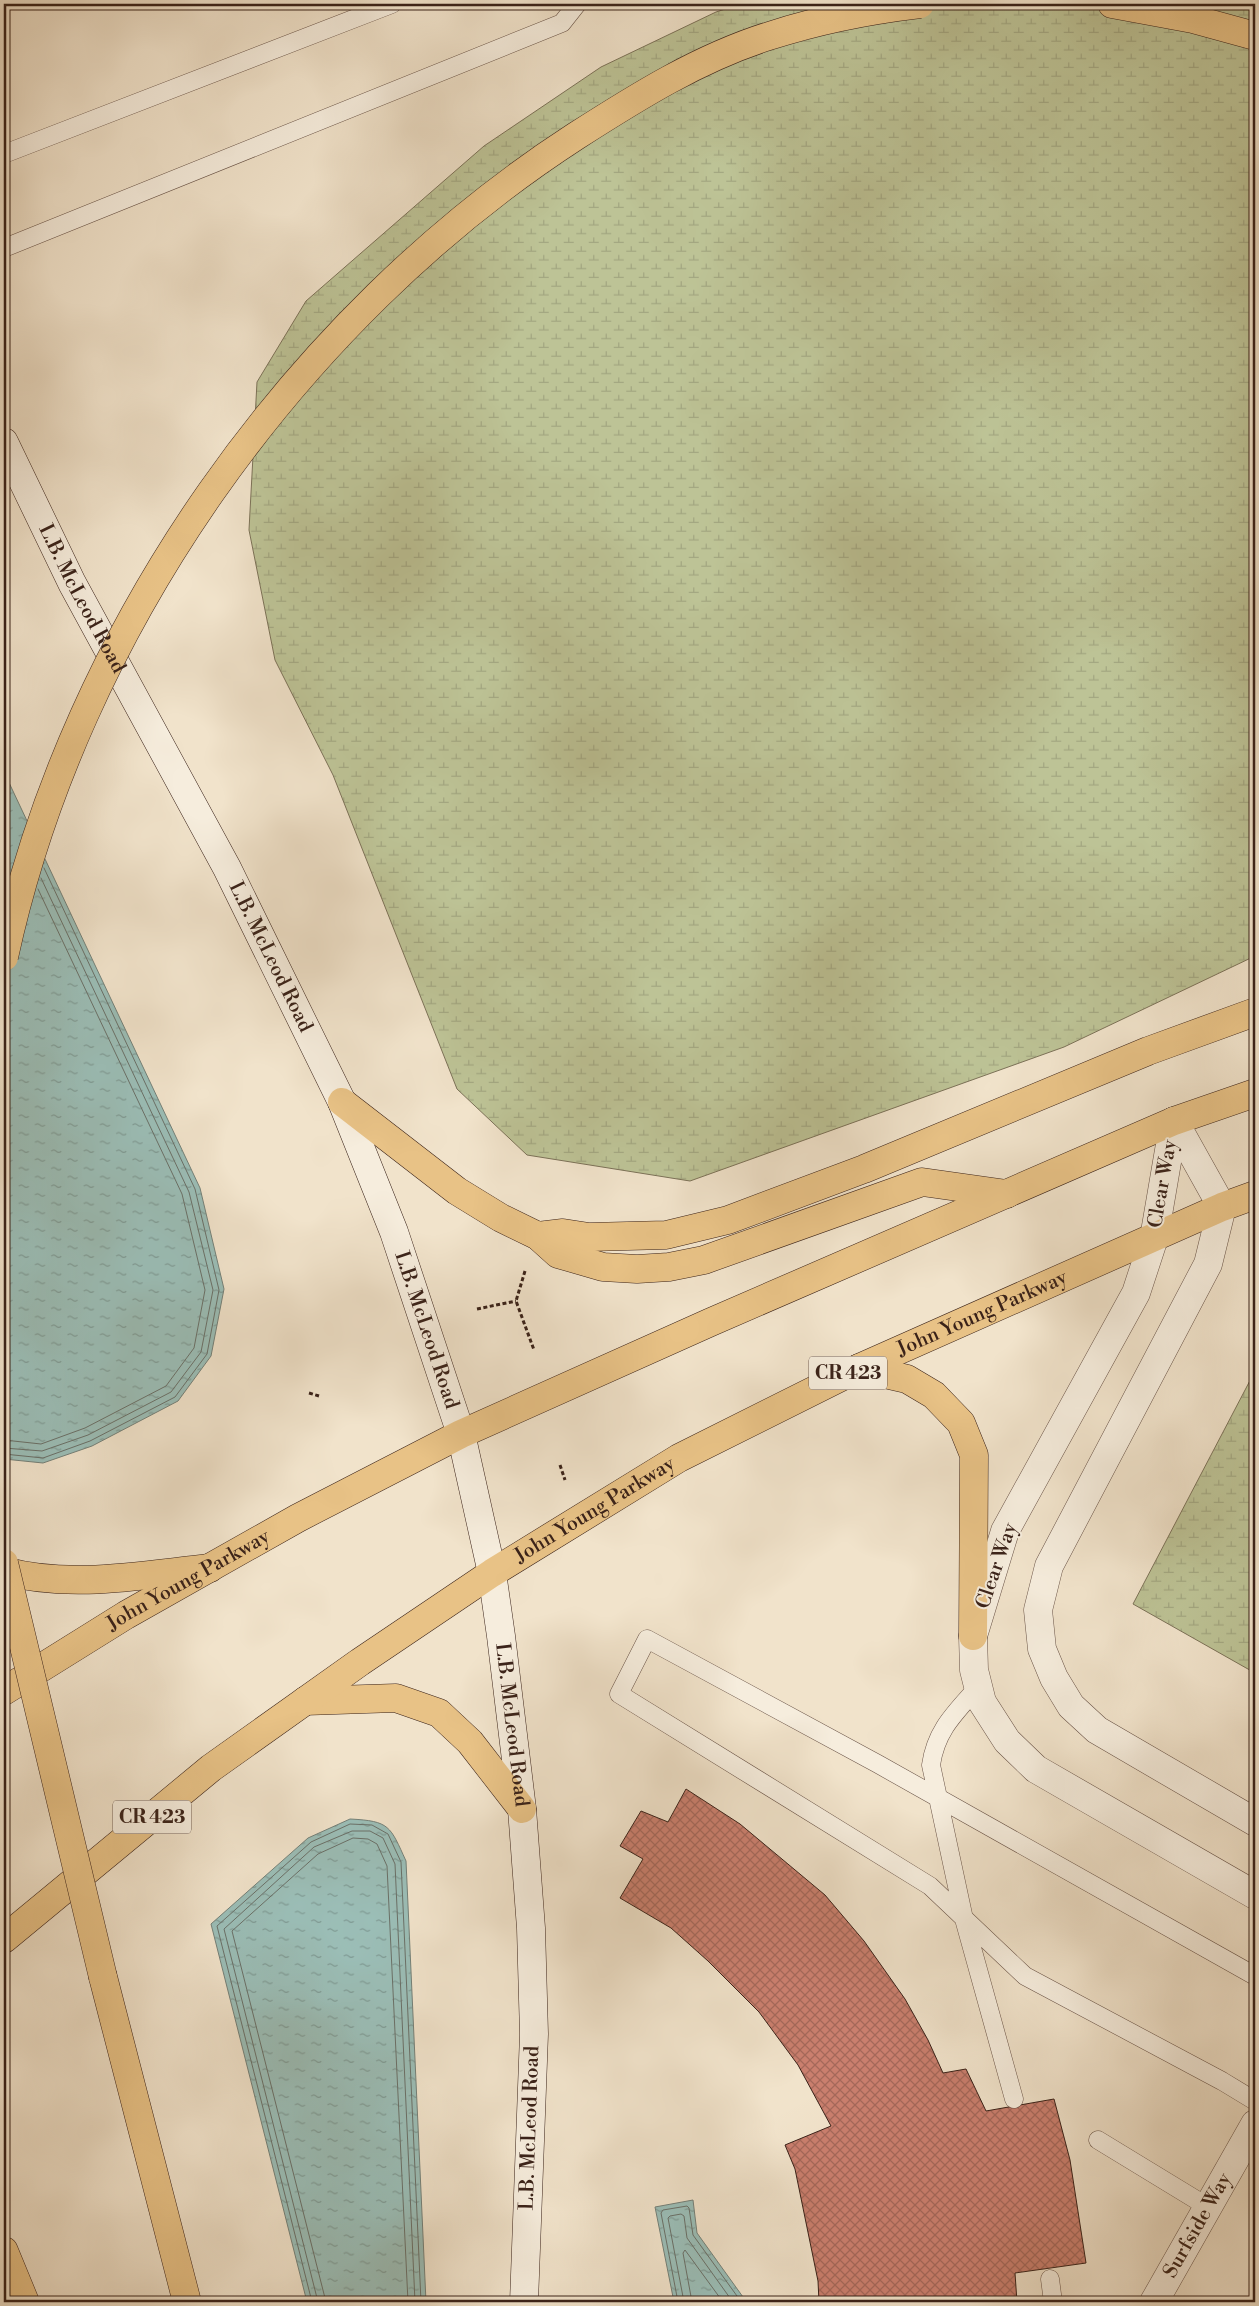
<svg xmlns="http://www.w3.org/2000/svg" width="1259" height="2306" font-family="'Libre Bodoni',serif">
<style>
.wetland{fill:url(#wetland-marsh);stroke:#7c7258}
.water{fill:url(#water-ripples);stroke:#748078}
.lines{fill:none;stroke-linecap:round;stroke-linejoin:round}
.shore{stroke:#6a7068;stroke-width:1}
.building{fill:url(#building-cross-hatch);stroke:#3a2219}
.lane-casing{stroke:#685246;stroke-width:19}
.street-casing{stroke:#685246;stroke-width:29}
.secondary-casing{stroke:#3a2219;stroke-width:29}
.primary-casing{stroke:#3a2219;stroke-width:29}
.highway-casing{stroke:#3a2219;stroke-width:29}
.path{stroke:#3a2219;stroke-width:3;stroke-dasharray:4 2.5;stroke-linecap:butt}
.lane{stroke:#f6eddd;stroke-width:18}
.street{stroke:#f6eddd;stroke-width:28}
.secondary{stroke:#f6eddd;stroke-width:28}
.primary{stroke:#e8c286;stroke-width:28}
.highway{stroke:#e8c286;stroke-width:28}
.highway-bridge-casing{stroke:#3a2219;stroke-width:29;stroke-linecap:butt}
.highway-bridge{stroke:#e8c286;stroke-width:28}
.labels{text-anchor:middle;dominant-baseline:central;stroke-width:4;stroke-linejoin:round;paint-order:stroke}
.shield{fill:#f6eddd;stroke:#725f54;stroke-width:1}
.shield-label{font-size:19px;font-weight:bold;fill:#3a2219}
.street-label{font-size:20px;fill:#3a2219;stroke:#f6eddd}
</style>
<defs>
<pattern id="wetland-marsh" width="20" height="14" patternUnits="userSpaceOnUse" patternTransform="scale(1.25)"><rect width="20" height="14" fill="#bdc396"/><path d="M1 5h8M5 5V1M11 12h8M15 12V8" fill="none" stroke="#a3a781"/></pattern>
<pattern id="water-ripples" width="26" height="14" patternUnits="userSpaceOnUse" patternTransform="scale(1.25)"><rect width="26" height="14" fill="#9bbeb7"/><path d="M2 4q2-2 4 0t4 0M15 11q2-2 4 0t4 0" fill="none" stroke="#7f9a94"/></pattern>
<pattern id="building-cross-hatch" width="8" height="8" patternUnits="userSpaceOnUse" patternTransform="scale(1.25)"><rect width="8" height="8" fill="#ca7f6e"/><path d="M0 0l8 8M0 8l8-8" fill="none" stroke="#a5685a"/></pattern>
</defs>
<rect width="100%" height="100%" fill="#f1e3cb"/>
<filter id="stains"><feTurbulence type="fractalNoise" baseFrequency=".004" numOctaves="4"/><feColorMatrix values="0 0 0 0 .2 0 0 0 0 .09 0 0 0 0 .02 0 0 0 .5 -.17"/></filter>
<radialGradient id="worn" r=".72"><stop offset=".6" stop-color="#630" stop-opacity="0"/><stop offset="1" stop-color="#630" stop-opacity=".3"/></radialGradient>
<path class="wetland" d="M 741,4 L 1255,4 L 1255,956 L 1064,1047 L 690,1181 L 527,1155 L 457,1089 L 333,775 L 275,660 L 249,530 L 257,382 L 306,301 L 484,146 L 601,67 L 716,12 Z
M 1255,1371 L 1255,1673 L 1133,1604 Z"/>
<path class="water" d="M 4,772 L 200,1188 L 224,1289 L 211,1356 L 178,1401 L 92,1446 L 43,1463 L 4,1459 Z
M 350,1819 C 390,1821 390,1826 406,1861 L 426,2302 L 307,2302 L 211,1924 L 308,1838 Z
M 693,2200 L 697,2233 L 743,2297 L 741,2302 L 674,2302 L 655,2207 Z"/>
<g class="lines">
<path class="shore" d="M 4,1440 L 41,1444 L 85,1428 L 166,1386 L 194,1348 L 205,1290 L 182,1194 L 38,889
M 4,1448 L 42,1451 L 88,1435 L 171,1392 L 201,1352 L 213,1290 L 189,1192 L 41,878
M 4,1454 L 43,1458 L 90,1441 L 175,1397 L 207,1354 L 219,1290 L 195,1189 L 44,868
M 312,2302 L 217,1926 L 311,1842 L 350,1824 L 372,1825 L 388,1834 L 401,1862 L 421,2302
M 318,2302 L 224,1929 L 314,1847 L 352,1831 L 370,1831 L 383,1838 L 395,1864 L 415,2302
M 326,2302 L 232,1931 L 318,1854 L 353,1838 L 368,1839 L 377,1844 L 387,1866 L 408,2302
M 678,2302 L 661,2213 L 663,2210 L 687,2206 L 689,2208 L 693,2235 L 737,2296 L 737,2302
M 684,2302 L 668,2218 L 670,2216 L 681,2214 L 684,2216 L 687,2238 L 730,2298 L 731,2302
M 692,2302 L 683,2253 L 685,2250 L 723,2302"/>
</g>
<path class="building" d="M 686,1789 L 740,1824 L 825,1895 L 864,1941 L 905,1999 L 928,2040 L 943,2073 L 966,2069 L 986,2111 L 1054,2099 L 1070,2160 L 1086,2263 L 1015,2273 L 1017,2302 L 819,2302 L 818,2281 L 795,2169 L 785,2145 L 831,2126 L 798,2065 L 759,2012 L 708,1961 L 671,1928 L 620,1898 L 643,1859 L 620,1846 L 641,1811 L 668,1822 Z"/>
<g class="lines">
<g class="lane-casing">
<path id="lane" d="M 4,154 L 392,4
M 4,248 L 562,23 L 577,4
M 978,1687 C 955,1713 936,1730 931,1765 L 964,1919 L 1014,2099
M 1255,1976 L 878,1764 L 647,1639 L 619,1694 L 930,1886 L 1025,1976 L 1222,2081 L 1255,2101
M 1098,2140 L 1208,2207
M 1050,2279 L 1053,2302"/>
</g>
<g class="street-casing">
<g id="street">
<path d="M 1174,1121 L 1154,1238 L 1136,1293 L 1005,1531 L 973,1636 L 974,1670 L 982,1702 L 1007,1741 L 1036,1769 L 1255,1895"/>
<path d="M 1174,1121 L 1222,1207 L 1208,1264 L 1049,1566 L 1038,1610 L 1042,1649 L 1054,1678 L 1071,1706 L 1097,1730 L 1255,1822"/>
<path id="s1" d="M 1154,2302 L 1255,2124"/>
</g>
</g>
<g class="secondary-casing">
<g id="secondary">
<path id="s2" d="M 4,442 L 72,583 L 227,868 L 342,1102 L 394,1232 L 461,1434 L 492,1573 L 501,1636 L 522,1809 L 531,1928 L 534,2034 L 524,2302"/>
</g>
</g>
<g class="primary-casing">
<g id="primary">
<path d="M 342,1102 L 457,1191 L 501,1218 L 538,1236 L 558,1254 L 603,1267 L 637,1269 L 669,1267 L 704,1260 L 922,1182 L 1007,1194"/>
<path d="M 859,1368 L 907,1379 L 934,1395 L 961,1423 L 974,1455 L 973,1636"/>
<path id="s3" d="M 4,1691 L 126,1615 L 298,1518 L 461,1434 L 711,1322 L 1174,1121 L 1255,1093"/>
<path d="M 305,1701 L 396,1698 L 439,1713 L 470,1742 L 522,1809"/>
<path id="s4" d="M 4,1939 L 211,1768 L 360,1662 L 492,1573 L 679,1458 L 859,1368 L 1222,1207 L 1255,1195"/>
</g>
</g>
<g class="highway-casing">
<path id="highway" d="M 1112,4 L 1193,19 L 1255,36
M 538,1236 L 563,1233 L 589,1237 L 666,1235 L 728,1220 L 864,1169 L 1148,1051 L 1255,1012
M 4,1571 C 71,1589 142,1575 210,1568
M 103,1977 L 187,2302
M 4,2251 L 25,2302"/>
</g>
<path class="path" d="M 525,1271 L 516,1301 L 534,1350
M 477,1309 L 516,1301
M 309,1393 L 319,1396
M 560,1465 L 565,1480"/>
<use href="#lane" class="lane"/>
<use href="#street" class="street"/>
<use href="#secondary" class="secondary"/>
<use href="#primary" class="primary"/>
<use href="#highway" class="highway"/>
<g class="highway-bridge-casing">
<path id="highway-bridge" d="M 4,957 C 75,629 295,318 576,136 C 637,97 699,58 769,36 C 818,20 869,10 920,4
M 4,1563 L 103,1977"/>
</g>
<use href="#highway-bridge" class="highway-bridge"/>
</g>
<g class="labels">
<g class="shield">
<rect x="809" y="1356.5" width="78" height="33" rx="4"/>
<rect x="113" y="1800.5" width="78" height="33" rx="4"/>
</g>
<g class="shield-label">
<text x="848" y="1373">CR 423</text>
<text x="152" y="1817">CR 423</text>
</g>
<g class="street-label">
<text stroke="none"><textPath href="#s2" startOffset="175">L.B. McLeod Road</textPath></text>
<text stroke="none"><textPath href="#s2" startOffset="580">L.B. McLeod Road</textPath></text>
<text transform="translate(1163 1184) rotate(-80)">Clear Way</text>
<text stroke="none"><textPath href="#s4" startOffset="1166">John Young Parkway</textPath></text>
<text stroke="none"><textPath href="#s2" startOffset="985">L.B. McLeod Road</textPath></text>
<text stroke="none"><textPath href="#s4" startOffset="731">John Young Parkway</textPath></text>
<text transform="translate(997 1566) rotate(-71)">Clear Way</text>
<text stroke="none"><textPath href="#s3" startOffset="215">John Young Parkway</textPath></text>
<text stroke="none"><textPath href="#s2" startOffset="1390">L.B. McLeod Road</textPath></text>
<text transform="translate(530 2128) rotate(-88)">L.B. McLeod Road</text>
<text stroke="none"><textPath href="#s1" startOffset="88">Surfside Way</textPath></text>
</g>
</g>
<rect width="1259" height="2306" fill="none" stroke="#f1e3cb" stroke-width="20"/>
<rect x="5" y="5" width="1249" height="2296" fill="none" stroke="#3a2219" stroke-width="2.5"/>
<rect x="10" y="10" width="1239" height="2286" fill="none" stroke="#3a2219"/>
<rect width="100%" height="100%" filter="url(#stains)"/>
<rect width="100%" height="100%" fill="url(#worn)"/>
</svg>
